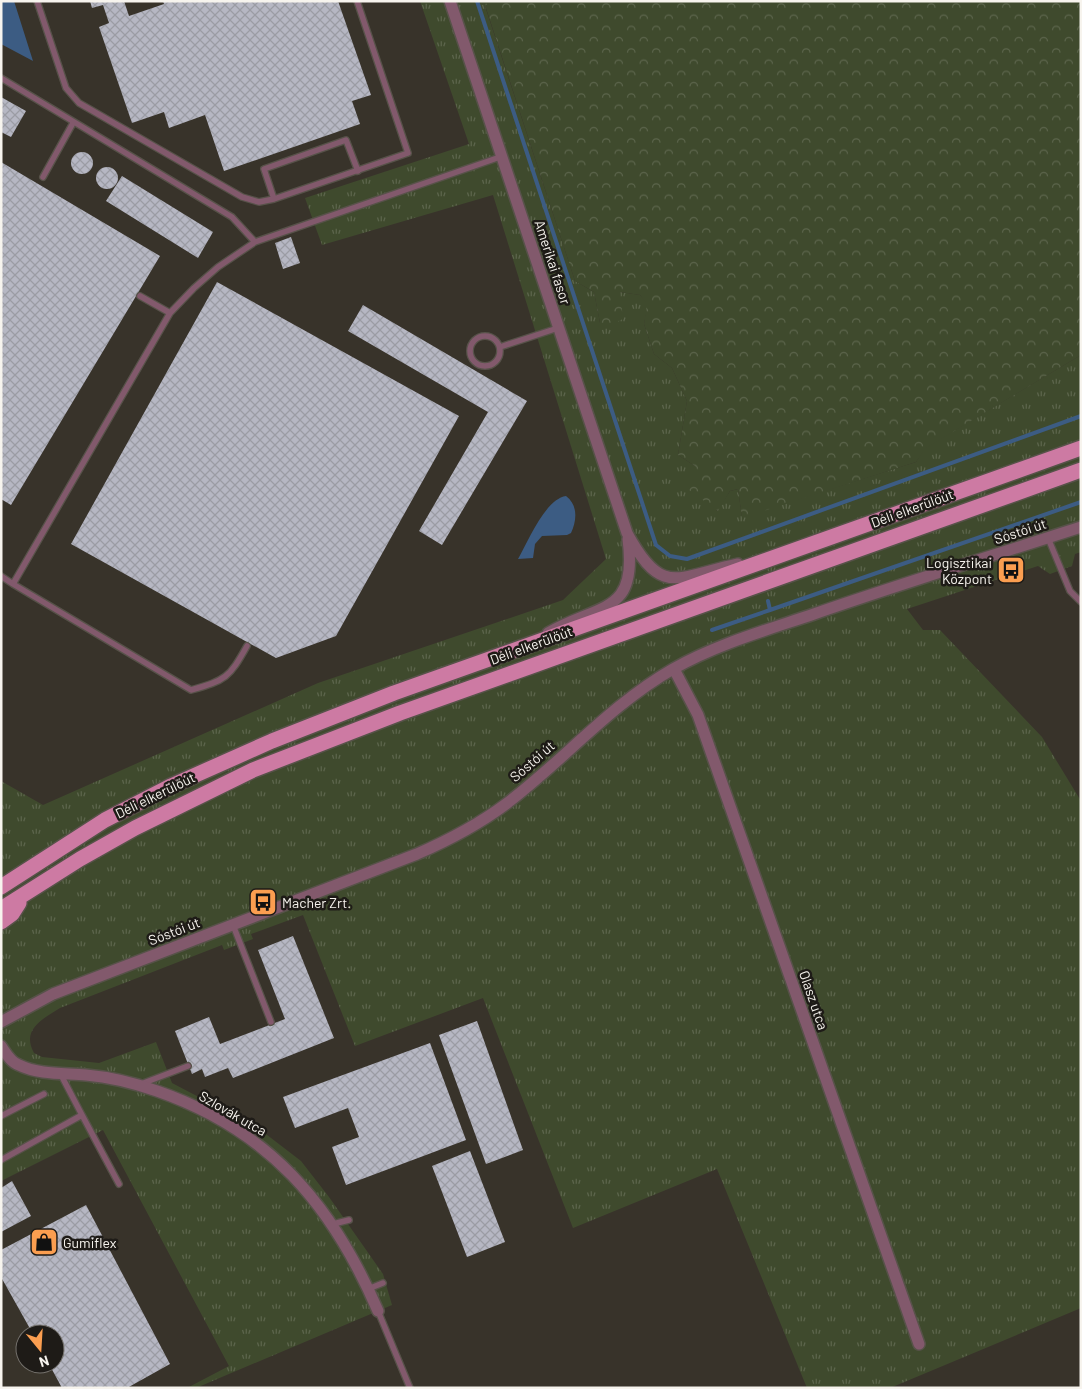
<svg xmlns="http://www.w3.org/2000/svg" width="1082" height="1389" font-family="Barlow,sans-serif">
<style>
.grass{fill:url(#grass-tufts)}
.forest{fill:url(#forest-crowns)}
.water{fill:#3c5c83}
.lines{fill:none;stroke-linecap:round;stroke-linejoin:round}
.stream{stroke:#3c5c83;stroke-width:4}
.building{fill:url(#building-cross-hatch)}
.lane-casing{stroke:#575249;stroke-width:8}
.street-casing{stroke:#575249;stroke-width:14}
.primary-casing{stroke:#575249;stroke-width:18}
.lane{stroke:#82596c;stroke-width:5.5}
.street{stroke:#82596c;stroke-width:11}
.primary{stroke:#cd7aa3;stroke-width:15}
.labels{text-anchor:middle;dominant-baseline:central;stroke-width:5;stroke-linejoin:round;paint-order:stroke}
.street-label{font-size:14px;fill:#f7f4ee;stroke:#1e1b17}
.poi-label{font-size:14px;fill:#f7f4ee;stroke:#1e1b17;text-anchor:start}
</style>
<defs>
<pattern id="grass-tufts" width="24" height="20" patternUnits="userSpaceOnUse" patternTransform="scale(1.25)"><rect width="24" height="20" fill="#3f4a2d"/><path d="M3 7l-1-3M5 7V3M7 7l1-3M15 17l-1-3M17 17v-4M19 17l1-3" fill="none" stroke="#5c654c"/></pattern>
<pattern id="forest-crowns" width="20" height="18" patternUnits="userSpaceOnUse" patternTransform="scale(1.25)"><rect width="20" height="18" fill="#3f4a2d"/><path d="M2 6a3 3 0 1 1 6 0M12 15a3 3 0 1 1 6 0" fill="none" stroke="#5c654c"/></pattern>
<pattern id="building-cross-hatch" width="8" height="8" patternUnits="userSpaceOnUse" patternTransform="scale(1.25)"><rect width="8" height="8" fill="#b6b7c3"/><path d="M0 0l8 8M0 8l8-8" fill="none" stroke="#9b9ca4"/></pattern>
</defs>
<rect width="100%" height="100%" fill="#38332a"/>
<path class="grass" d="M 420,1 L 501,1 L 485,6 L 575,281 L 594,292 L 600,323 L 620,292 L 640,295 L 648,304 L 644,324 L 654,354 L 672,368 L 687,401 L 678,455 L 695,466 L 717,511 L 730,491 L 738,489 L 742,517 L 916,462 L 925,448 L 1081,355 L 1081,552 L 1075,554 L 1072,566 L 1050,574 L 1038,566 L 907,609 L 923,630 L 940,630 L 1042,737 L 1081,801 L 1081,1308 L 890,1388 L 807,1388 L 717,1169 L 573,1228 L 483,998 L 355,1046 L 303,915 L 251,934 L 253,939 L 224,950 L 222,945 L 60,1008 C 42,1019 21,1030 34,1053 L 42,1057 L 99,1063 L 156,1042 L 172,1083 L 258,1128 L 301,1161 L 329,1197 L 383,1274 L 392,1305 L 196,1388 L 187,1388 L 229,1366 L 103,1130 L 1,1181 L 1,781 L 43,805 L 318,683 L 563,600 L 606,559 L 493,195 L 322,245 L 305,198 L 469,144 Z"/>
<path class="forest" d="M 501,1 L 1081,1 L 1081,355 L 926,448 L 916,462 L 742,518 L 738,489 L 730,491 L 718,511 L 689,490 L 695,466 L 678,455 L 687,401 L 672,368 L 654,354 L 644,324 L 647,304 L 640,295 L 620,292 L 623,319 L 607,326 L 600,323 L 594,292 L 575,281 L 485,5 Z"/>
<path class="water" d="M 1,1 L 14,1 L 33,61 L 1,44 Z
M 566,496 C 578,505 577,520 571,533 L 567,535 L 542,536 L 535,544 L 533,558 L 518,559 C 528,542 545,499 566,496 Z"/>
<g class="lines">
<path class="stream" d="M 477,1 L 656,545 L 670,556 L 687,559 L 1081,416
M 768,601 L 770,610 L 1081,502
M 712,630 L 770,610"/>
</g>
<path class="building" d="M 90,1 L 124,1 L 129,16 L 164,4 L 163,1 L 338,1 L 371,95 L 352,101 L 360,124 L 224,171 L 205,115 L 169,128 L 164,112 L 132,123 L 99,27 L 109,23 L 103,5 L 92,8 Z
M 1,97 L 26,111 L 11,137 L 1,132 Z
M71 163a11 11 0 1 1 22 0a11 11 0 1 1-22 0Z
M 1,162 L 160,256 L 11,505 L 1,499 Z
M96 178a11 11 0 1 1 22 0a11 11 0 1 1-22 0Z
M 122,176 L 213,232 L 198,258 L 106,201 Z
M 291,237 L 300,263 L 283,269 L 275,243 Z
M 217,282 L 459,416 L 336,636 L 276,658 L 71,544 Z
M 363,305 L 527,401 L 442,545 L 419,531 L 488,412 L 348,331 Z
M 293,936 L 334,1038 L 233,1078 L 228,1068 L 205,1077 L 202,1069 L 192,1074 L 175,1031 L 209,1017 L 220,1044 L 285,1019 L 258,950 Z
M 477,1021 L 523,1150 L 486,1164 L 439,1035 Z
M 430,1043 L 466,1140 L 346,1185 L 332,1147 L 359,1137 L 348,1108 L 295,1128 L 283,1097 Z
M 470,1151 L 505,1242 L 467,1257 L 432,1166 Z
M 12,1181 L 31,1216 L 1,1232 L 1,1188 Z
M 86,1205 L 170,1364 L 127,1388 L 62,1388 L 49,1364 L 55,1364 L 55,1334 L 33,1334 L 1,1277 L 1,1250 Z"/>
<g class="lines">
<g class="lane-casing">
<path id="lane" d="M 37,1 L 66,88 L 79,103 L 242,197 L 259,202 L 274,199 L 408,153 L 357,1
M 1,78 L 232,217 L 255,242
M 43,177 L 73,123
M 274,199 L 264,169 L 346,140 L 358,171
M 140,296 L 170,313
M470 351a15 15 0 1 1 30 0a15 15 0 1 1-30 0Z
M 500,347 L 558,328
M 1048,538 L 1070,591 L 1081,602
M 1,576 L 13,584 L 170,313 L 194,288 L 218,267 L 255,242 L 503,156
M 13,584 L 191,690 C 226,680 229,678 247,646
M 233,925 L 271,1022
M 141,1084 L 188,1066
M 82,1115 L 119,1184
M 1,1116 L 44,1094
M 1,1160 L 82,1115 L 60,1073
M 333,1224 L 349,1220
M 368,1289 L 383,1283
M 378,1311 L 410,1388"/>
</g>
<g class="street-casing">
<path id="street" d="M 450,1 L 627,533 C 662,598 677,577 738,564
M 548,633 C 600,603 638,615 628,539
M 674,669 L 698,715 L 919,1344
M 1,1022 L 53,994 L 417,854 C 449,840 478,825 506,804 C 563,761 610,705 673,669 C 717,644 767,630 814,614 C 903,583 992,556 1081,527
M 1,1046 C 6,1053 10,1062 19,1065 C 39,1075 65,1073 86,1075 C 110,1077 134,1083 157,1091 C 269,1130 332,1204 378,1311"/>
</g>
<g class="primary-casing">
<path id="primary" d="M 1,887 L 105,820 L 171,786 L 272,741 L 394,693 L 1081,448
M 1,909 L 80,859 L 135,828 L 253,770 L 400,713 L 1081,470
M 1,922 L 12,914 L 19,903"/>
</g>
<use href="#lane" class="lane"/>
<use href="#street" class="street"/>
<use href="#primary" class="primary"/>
</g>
<defs>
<g id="bus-square" transform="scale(1.4375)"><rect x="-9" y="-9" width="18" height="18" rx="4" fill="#fb9e50" stroke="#1e1b17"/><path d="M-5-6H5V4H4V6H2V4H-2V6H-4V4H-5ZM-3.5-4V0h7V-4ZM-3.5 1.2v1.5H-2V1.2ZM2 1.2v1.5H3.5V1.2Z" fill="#111"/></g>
<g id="shop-square" transform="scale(1.4375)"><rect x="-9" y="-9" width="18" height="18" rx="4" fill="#fb9e50" stroke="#1e1b17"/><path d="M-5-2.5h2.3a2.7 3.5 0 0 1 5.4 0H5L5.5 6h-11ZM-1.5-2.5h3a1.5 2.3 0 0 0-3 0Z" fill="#111"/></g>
</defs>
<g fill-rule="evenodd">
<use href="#bus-square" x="1011" y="570"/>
<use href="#bus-square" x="263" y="902"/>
<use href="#shop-square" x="44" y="1242"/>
</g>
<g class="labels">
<g class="street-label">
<text transform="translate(553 262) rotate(72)">Amerikai fasor</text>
<text transform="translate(912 508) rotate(-20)">Déli elkerülőút</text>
<text transform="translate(1020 531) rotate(-18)">Sóstói út</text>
<text transform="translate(531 645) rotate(-20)">Déli elkerülőút</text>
<text transform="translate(532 761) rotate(-41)">Sóstói út</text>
<text transform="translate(155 795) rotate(-26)">Déli elkerülőút</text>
<text transform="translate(174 931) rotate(-21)">Sóstói út</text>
<text transform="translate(814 1000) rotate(71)">Olasz utca</text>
<text transform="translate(233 1113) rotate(30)">Szlovák utca</text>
</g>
<g class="poi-label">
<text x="992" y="562" text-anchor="end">Logisztikai<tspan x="992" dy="16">Központ</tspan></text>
<text x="282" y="902">Macher Zrt.</text>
<text x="63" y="1242">Gumiflex</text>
</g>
</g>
<rect width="1082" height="1389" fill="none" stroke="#f7f4ee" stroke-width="5"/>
<g transform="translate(40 1349) rotate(162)"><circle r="24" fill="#1e1b17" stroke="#75726d"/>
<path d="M0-4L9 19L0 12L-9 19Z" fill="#fb9e50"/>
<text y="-8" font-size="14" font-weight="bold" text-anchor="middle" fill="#f7f4ee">N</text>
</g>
</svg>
